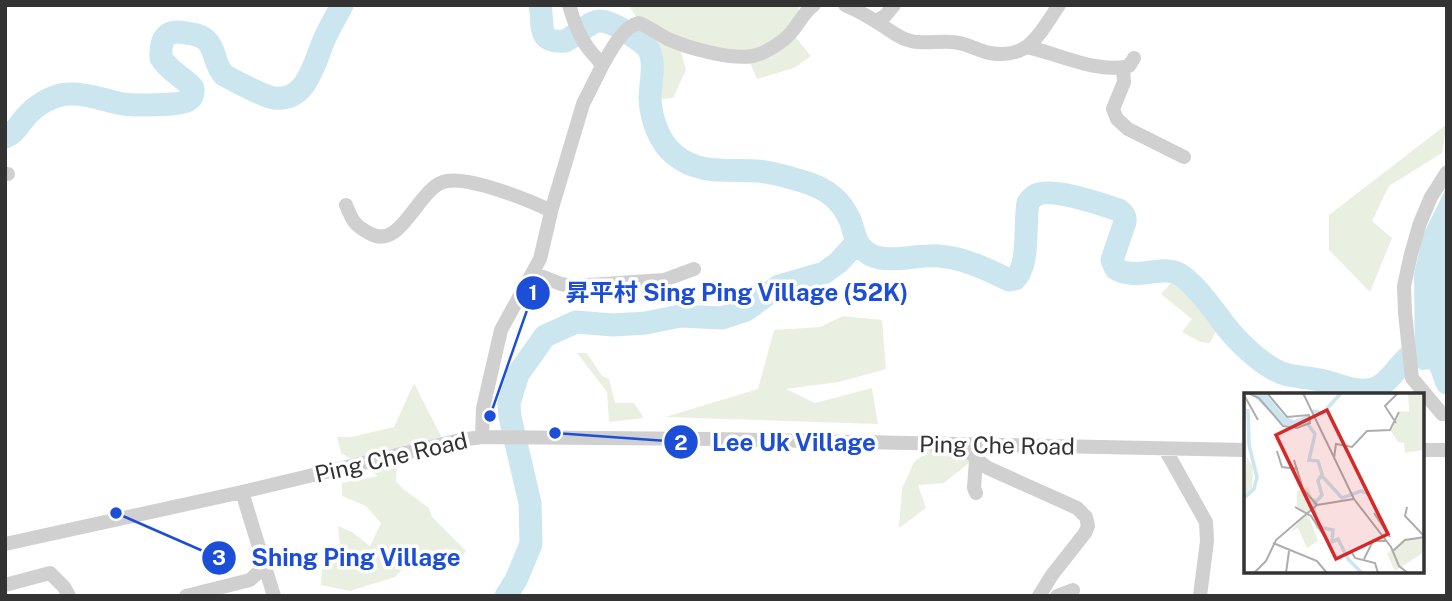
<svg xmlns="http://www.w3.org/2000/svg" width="1452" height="601" font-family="'Public Sans','Noto Sans SC',sans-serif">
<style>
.green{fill:#eaf0e1}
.water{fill:#cce6f0}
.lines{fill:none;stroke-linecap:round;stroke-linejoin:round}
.stream{stroke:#cce6f0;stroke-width:3.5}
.river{stroke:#cce6f0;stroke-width:23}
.minor{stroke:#d0d0d0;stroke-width:14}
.labels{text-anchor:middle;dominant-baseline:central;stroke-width:7;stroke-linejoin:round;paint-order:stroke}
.street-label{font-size:23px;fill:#333;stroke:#fff}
.inset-river{fill:none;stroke:#cce6f0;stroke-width:3.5}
.inset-road{fill:none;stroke:#adadad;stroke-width:2}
.view{fill:#d62828;fill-opacity:0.15;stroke:#d62828;stroke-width:3.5}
.inset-edge{fill:none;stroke:#333;stroke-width:3.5}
.leader{fill:none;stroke:#1d4ed8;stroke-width:2.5}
.callout-dot{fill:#1d4ed8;stroke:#fff;stroke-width:2.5}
.mark-label{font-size:21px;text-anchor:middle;font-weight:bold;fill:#fff}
.callout-label{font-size:24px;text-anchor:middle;font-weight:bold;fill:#1d4ed8;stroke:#fff;stroke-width:7;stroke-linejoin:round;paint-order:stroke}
</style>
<rect width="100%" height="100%" fill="#fff"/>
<path class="green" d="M 628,5 L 800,5 L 792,33 L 811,56 L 794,68 L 757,79 L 747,56 L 679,44 L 686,70 L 673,98 L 650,100 C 651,85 657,60 647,47 C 644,43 637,39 632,36 L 638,19 Z
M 1447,124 L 1442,153 L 1389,186 L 1372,221 L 1392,238 L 1370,292 L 1329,250 L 1329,215 Z
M 1179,274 L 1204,297 L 1221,321 L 1210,343 L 1200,342 L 1182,332 L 1192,319 L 1161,294 Z
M 843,316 L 882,320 L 886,369 L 839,382 L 786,389 L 815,403 L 872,388 L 878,424 L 665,417 L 758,389 L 774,330 L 820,327 Z
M 577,353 L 587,353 L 602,376 L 609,379 L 615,403 L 634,403 L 644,418 L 609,422 L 607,392 Z
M 414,383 L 443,440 L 397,465 L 396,481 L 403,489 L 429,508 L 432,517 L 466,551 L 455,566 L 443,555 L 418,553 L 395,577 L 350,591 L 321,585 L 323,548 L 340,547 L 338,526 L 352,532 L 370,546 L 381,523 L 366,506 L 342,496 L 342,483 L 378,476 L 341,453 L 337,437 L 351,437 L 394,427 Z
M 932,449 L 958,450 L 970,462 L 944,483 L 918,485 L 926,508 L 899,528 L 902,489 L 914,462 Z"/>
<path class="water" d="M 1447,186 L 1447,368 L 1421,370 L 1415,365 L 1414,274 L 1423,235 Z"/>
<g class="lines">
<path class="stream" d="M 1447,530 L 1447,549"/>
<path class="river" d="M 540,5 C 544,25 536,44 565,41 C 593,26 592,10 625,31 C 632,36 641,41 647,47 C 657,60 650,83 650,99 C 651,118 659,143 675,155 C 699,175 728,169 757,171 C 773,172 792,178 808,183 C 828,190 841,200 850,220 C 856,235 854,246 871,255 C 888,264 919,254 939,256 C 964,258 987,269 1009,280 L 1015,279 C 1030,265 1024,224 1028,203 C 1030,200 1032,197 1036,195 C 1053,187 1100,204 1119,210 C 1123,213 1126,216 1125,222 L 1112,260 L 1116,269 C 1136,281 1163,264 1179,274 C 1194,283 1208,303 1219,317 C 1233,338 1264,369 1288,375 C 1299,377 1310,378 1320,380 C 1336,383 1350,392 1367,390 C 1389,388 1396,365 1412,354 C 1416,351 1423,350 1427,349
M 5,137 C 14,134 18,126 24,119 C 34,106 53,94 70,94 C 88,93 105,101 123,104 C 139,106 155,105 171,104 C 183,103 194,102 193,88 C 183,77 169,71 161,58 C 160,38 166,29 186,33 C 193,34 201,35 206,40 C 216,49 214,65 224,75 C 235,81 262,96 274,98 C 307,102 314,63 324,40 C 329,28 336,17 342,5
M 1433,340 L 1434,347 L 1447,383
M 506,596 L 516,580 L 531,544 L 530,503 L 510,417 L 509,403 L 518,374 L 545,336 L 576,322 L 613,325 L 646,323 L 680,316 L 722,318 L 746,310 L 779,286 L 824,273 L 839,262 L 857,242"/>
<path class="minor" d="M 845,5 C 859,11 871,18 883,26 C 892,32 901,39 911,41 C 927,45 943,39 959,43 C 970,45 979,51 990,53 C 1029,60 1040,33 1059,5
M 875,21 L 885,16 L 894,5
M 1026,47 C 1059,53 1095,74 1129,66 L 1134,58
M 602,66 C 610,52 623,26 639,23 C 649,27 658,34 668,39 C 688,48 731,60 753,56 C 763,54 774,47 782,41 C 797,31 801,13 814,5
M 1123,67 L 1124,82 L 1113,109 L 1117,119 L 1128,129 L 1184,157
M 1447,172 L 1431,197 L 1420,223 L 1411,254 L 1404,286 L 1405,313 L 1412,378 L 1442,414 L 1447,414
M 5,174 L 8,174
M 346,205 C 352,220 354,225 369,233 C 402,253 418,185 447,181 C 471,177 529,200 551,211
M 533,273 L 561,284 L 573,286 L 664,280 L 694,269
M 482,437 L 483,408 L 501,330 L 540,259 L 552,208 L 583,104 L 602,66 C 598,58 592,54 588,48 C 579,36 573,19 569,5
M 960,444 C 970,451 977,461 988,468 L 1077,508 L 1086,517 L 1088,526 L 1085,533 L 1052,575 L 1039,596
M 1165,449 L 1206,522 L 1207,541 L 1200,596
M 1422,450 L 1447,450
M 242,492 L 274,596
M 976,493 L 974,488 L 976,460
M 5,544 L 242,492 L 460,440 L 482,437 L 715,439 L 1246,450
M 5,585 L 50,573 L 64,587 L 69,596
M 186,596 L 250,580 L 265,566
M 1057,596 L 1073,590"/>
</g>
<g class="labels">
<g class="street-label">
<text transform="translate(997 445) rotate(1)">Ping Che Road</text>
<text transform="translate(391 457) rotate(-13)">Ping Che Road</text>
</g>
</g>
<g transform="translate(1244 393)">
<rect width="180" height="180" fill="#fff"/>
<path d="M 164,0 L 180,0 L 180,70 L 179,57 L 161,60 L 160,50 L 154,49 L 147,38 L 157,18 L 165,19 ZM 3,64 L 9,74 L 8,96 L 0,105 ZM 64,94 L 68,105 L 74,106 L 64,121 L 74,148 L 63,155 L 54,135 L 46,139 L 62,121 L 53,114 L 53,98 ZM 160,146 L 180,146 L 180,159 L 151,178 L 143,161 Z" fill="#eaf0e1"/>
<path d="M 6,0 L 21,0 L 41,24 L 50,27 L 65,22 L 65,29 L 57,34 L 40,32 Z" fill="#cce6f0"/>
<path class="inset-river" d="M 69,18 L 79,20 L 97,0M 63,30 L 71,41 L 65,67 L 74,68 L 78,81 L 74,88 L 78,102 L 69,112 L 74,134 L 89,137 L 88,149 L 94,146 L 104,166 L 118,180M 78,83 L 98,105 L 117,98 L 126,101M 0,105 L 10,96 L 13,84 L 5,52 L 4,16"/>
<path class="inset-road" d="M 4,0 L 15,5 L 39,33 L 53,35 L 66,30 L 65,22 L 43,24 L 23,0M 59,0 L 110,106 L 147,154 L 155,173 L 164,180M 0,2 L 14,27M 152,30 L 141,13 L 154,0M 33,58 L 38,74 L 54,76M 90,65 L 92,51 L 108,54 L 123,38 L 146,37 L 155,19M 50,67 L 59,96 L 73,112M 51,114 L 67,123 L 80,143M 163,114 L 161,123 L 181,144M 130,120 L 146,144M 29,150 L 73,168 L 83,180M 107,158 L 111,165 L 131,170 L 134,180M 149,158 L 161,147 L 181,144M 120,166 L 129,148 L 143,148M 10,180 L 22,168 L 32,147 L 73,112 L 110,106M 42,180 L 45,158"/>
<path class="view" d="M 83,17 L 144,141 L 92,166 L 32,42 Z"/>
<rect width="180" height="180" class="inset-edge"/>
</g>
<path class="leader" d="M490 416L533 293M555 433L681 442M116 513L219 558"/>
<g class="callout-dot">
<circle cx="490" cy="416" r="7"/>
<circle cx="555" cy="433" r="7"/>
<circle cx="116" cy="513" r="7"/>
<circle cx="533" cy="293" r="18"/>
<circle cx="681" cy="442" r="18"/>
<circle cx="219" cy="558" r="18"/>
</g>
<g class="mark-label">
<text x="533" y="300">1</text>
<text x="681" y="450">2</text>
<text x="219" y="565">3</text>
</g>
<g class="callout-label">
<text x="737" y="301">昇平村 Sing Ping Village (52K)</text>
<text x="794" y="451">Lee Uk Village</text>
<text x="356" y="566">Shing Ping Village</text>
</g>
<rect width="1452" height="601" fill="none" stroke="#333333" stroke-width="14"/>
</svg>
